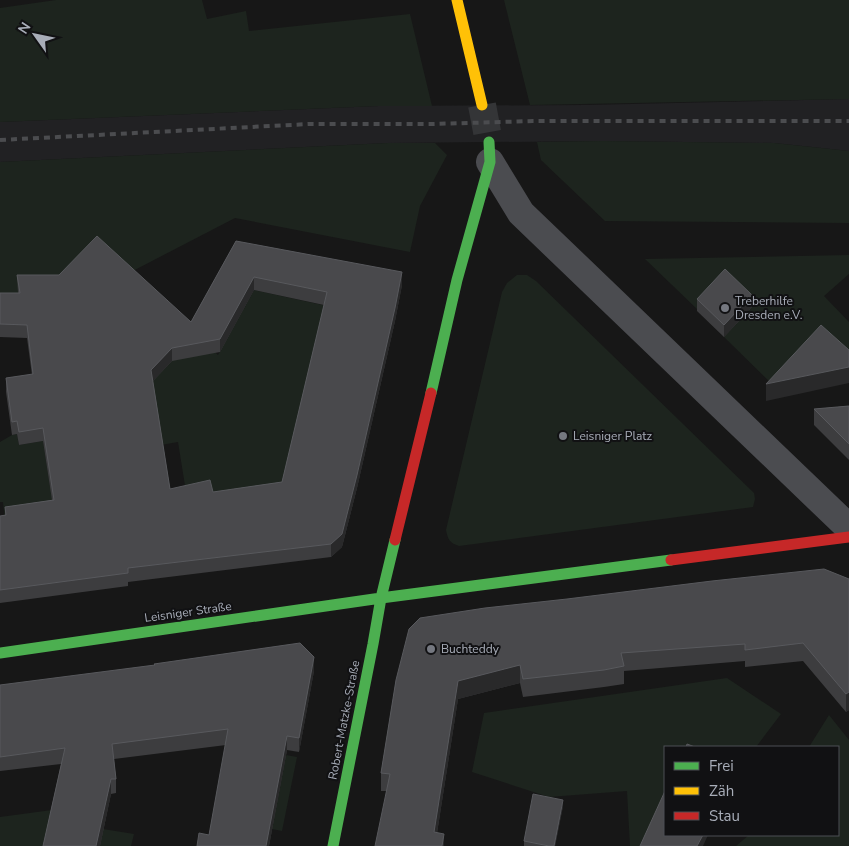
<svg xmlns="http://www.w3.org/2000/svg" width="849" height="846" font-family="'Nunito Sans',sans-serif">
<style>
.built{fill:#212123}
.green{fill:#1d241e}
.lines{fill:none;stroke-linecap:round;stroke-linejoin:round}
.secondary-tunnel{stroke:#343537;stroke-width:28;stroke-dasharray:28 14;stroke-linecap:butt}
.street{stroke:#4b4c50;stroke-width:28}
.fast{stroke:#4caf50;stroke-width:11}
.slow{stroke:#ffc107;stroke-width:11}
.jam{stroke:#c62828;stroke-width:11}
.rail{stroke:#4b4c4f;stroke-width:4;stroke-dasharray:6 5;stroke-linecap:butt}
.wall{fill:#3d3d3f;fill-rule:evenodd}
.shaded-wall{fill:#29292a}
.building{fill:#49494c;stroke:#58595d;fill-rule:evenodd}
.poi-dot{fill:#757880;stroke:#111113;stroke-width:2}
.labels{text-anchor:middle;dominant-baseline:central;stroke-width:4;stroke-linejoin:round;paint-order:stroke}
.poi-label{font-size:12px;fill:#a8adb8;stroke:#111113;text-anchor:start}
.street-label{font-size:12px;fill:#a8adb8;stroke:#111113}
</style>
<rect width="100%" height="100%" fill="#171717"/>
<path class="built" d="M 849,99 L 849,151 L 774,143 L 602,141 L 388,143 L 0,162 L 0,122 L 378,106 L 587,105 Z"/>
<path class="green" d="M 56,0 L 202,0 L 207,19 L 246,11 L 249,31 L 410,14 L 432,106 L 378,106 L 0,122 L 0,8 Z
M 504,0 L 849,0 L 849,99 L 530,105 Z
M 602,141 L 774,143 L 849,151 L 849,223 L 605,221 L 541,160 L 537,142 Z
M 388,143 L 435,143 L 447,155 L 420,206 L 410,252 L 235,218 L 125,275 L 77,270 L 18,288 L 20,306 L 0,306 L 0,162 Z
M 849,255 L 849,274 L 824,296 L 849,322 L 849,367 L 777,389 L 724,337 L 751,306 L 698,310 L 645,259 Z
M 517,275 L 527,275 L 536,281 L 754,493 L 755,499 L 753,507 L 459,546 C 450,543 448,540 446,530 L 502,292 L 507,283 Z
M 254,290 L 327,306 L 284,487 L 187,498 L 178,442 L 161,445 L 150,381 L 197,335 L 218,355 Z
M 17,434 L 19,445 L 43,441 L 50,486 L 82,510 L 5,520 L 3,502 L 0,502 L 0,442 L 12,435 Z
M 727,678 L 781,714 L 756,747 L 665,747 L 665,803 L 645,846 L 630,846 L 627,791 L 549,797 L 472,772 L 484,713 Z
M 829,715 L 849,740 L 849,846 L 736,846 L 749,835 L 838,835 L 838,747 L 809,747 Z
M 286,755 L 297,757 L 282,831 L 272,829 Z
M 52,810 L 46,846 L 0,846 L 0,817 Z
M 103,829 L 134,834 L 131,846 L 100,846 Z"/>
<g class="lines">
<path class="secondary-tunnel" d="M 482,105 L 489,142"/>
<path class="street" d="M 490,162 L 521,213 L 849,528"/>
<path class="fast" d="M 431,393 L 457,280 L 490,162 L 489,142
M 0,653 L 381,598 L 671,560
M 333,846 L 373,644 L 381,598 L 395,540"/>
<path class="slow" d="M 457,0 L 482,105"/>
<path class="jam" d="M 395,540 L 431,393
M 671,560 L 849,537"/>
<path class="rail" d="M 0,140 L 309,124 L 433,124 L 533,121 L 849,121"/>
</g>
<path class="wall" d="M 236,241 L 402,285 L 395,321 L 357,488 L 342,547 L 331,557 L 128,582 L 128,586 L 0,603 L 0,516 L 5,515 L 5,507 L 52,500 L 43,441 L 19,445 L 17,434 L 12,435 L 6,392 L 6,378 L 32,375 L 27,338 L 0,337 L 0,293 L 18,293 L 17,275 L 191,322 ZM 254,290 L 324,305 L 282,482 L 213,492 L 170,489 L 153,381 L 172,361 L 220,352 Z
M 697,299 L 752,307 L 724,337 L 697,311 Z
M 849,406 L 849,460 L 814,425 L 814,409 Z
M 849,579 L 849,710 L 846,712 L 803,661 L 745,667 L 745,661 L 624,671 L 624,684 L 604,687 L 523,697 L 520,683 L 458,699 L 437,833 L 444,846 L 386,791 L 381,791 L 381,773 L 396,680 Z
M 314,671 L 299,752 L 287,750 L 269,846 L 197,846 L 209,835 L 226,745 L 114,759 L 116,779 L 116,793 L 111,794 L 100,846 L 43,846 L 61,764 L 0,771 L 0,685 Z
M 563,806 L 555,846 L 524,846 L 524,841 Z"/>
<path class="shaded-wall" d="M 402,272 L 402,285 L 395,321 L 357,488 L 342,547 L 331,557 L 331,544 Z
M 254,277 L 254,290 L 220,352 L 220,339 Z
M 752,295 L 752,307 L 724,337 L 724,325 Z
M 172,348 L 172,361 L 151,383 L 151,370 Z
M 849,367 L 849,383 L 766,401 L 766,384 Z
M 314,657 L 314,671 L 299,752 L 299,738 Z
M 520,665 L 520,683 L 458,699 L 435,846 L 434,832 L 458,681 Z
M 849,692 L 849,710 L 846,712 L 846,694 Z
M 287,736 L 287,750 L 269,846 L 266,846 Z
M 111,779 L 111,794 L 100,846 L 96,846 Z
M 563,800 L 563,806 L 555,846 L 554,846 Z
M 444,834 L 444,846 L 442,846 Z
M 703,835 L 708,835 L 703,846 L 697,846 Z"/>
<path class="building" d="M 97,236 L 191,322 L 236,241 L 402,272 L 395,308 L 357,475 L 342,534 L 331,544 L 128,568 L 128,573 L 0,590 L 0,516 L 6,515 L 5,507 L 54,500 L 43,428 L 19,432 L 17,421 L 12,422 L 6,378 L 33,374 L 27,325 L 0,324 L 0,293 L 20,293 L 17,275 L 59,275 ZM 254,277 L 327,292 L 282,482 L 213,492 L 210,480 L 170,489 L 151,370 L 172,348 L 220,339 Z
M 725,269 L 752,295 L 724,325 L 697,299 Z
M 821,325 L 849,350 L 849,367 L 766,384 Z
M 849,406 L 849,444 L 814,409 Z
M 824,569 L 849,579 L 849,692 L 846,694 L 803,643 L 745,650 L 745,644 L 621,653 L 624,666 L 604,670 L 523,679 L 520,665 L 458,681 L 434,832 L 444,834 L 442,846 L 375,846 L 390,774 L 381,773 L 396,680 L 409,629 L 420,618 L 485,608 L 567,599 L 712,581 Z
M 300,643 L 314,657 L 299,738 L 287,736 L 266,846 L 197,846 L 199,833 L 209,835 L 228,729 L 112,744 L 116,779 L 111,779 L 96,846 L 43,846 L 65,748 L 0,757 L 0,685 L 155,665 L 154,664 Z
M 687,744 L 695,747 L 686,747 Z
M 665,791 L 665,835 L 703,835 L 697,846 L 640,846 Z
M 533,794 L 563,800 L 554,846 L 549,846 L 524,841 Z"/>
<g class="poi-dot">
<circle cx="725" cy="308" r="5"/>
<circle cx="563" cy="436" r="5"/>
<circle cx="431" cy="649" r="5"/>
</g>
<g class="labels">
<g class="poi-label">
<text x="735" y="301">Treberhilfe<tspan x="735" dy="14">Dresden e.V.</tspan></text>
<text x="573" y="436">Leisniger Platz</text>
<text x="441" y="649">Buchteddy</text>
</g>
<g class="street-label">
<text transform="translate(188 612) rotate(-8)">Leisniger Straße</text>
<text transform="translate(344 720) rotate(-79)">Robert-Matzke-Straße</text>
</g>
</g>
<rect x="664" y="746" width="175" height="90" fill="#111113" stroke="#4d4f55"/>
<rect x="674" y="762" width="25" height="8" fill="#4caf50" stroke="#4d4f55"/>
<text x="709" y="771" font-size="15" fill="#a8adb8">Frei</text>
<rect x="674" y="787" width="25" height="8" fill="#ffc107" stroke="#4d4f55"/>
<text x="709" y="796" font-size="15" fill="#a8adb8">Zäh</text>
<rect x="674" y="812" width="25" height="8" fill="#c62828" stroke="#4d4f55"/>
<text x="709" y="821" font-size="15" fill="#a8adb8">Stau</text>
<g transform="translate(35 35) rotate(303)" stroke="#111113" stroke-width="4" paint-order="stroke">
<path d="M0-4L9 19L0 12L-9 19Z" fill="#a8adb8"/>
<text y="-8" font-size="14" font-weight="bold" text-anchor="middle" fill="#a8adb8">N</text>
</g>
</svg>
